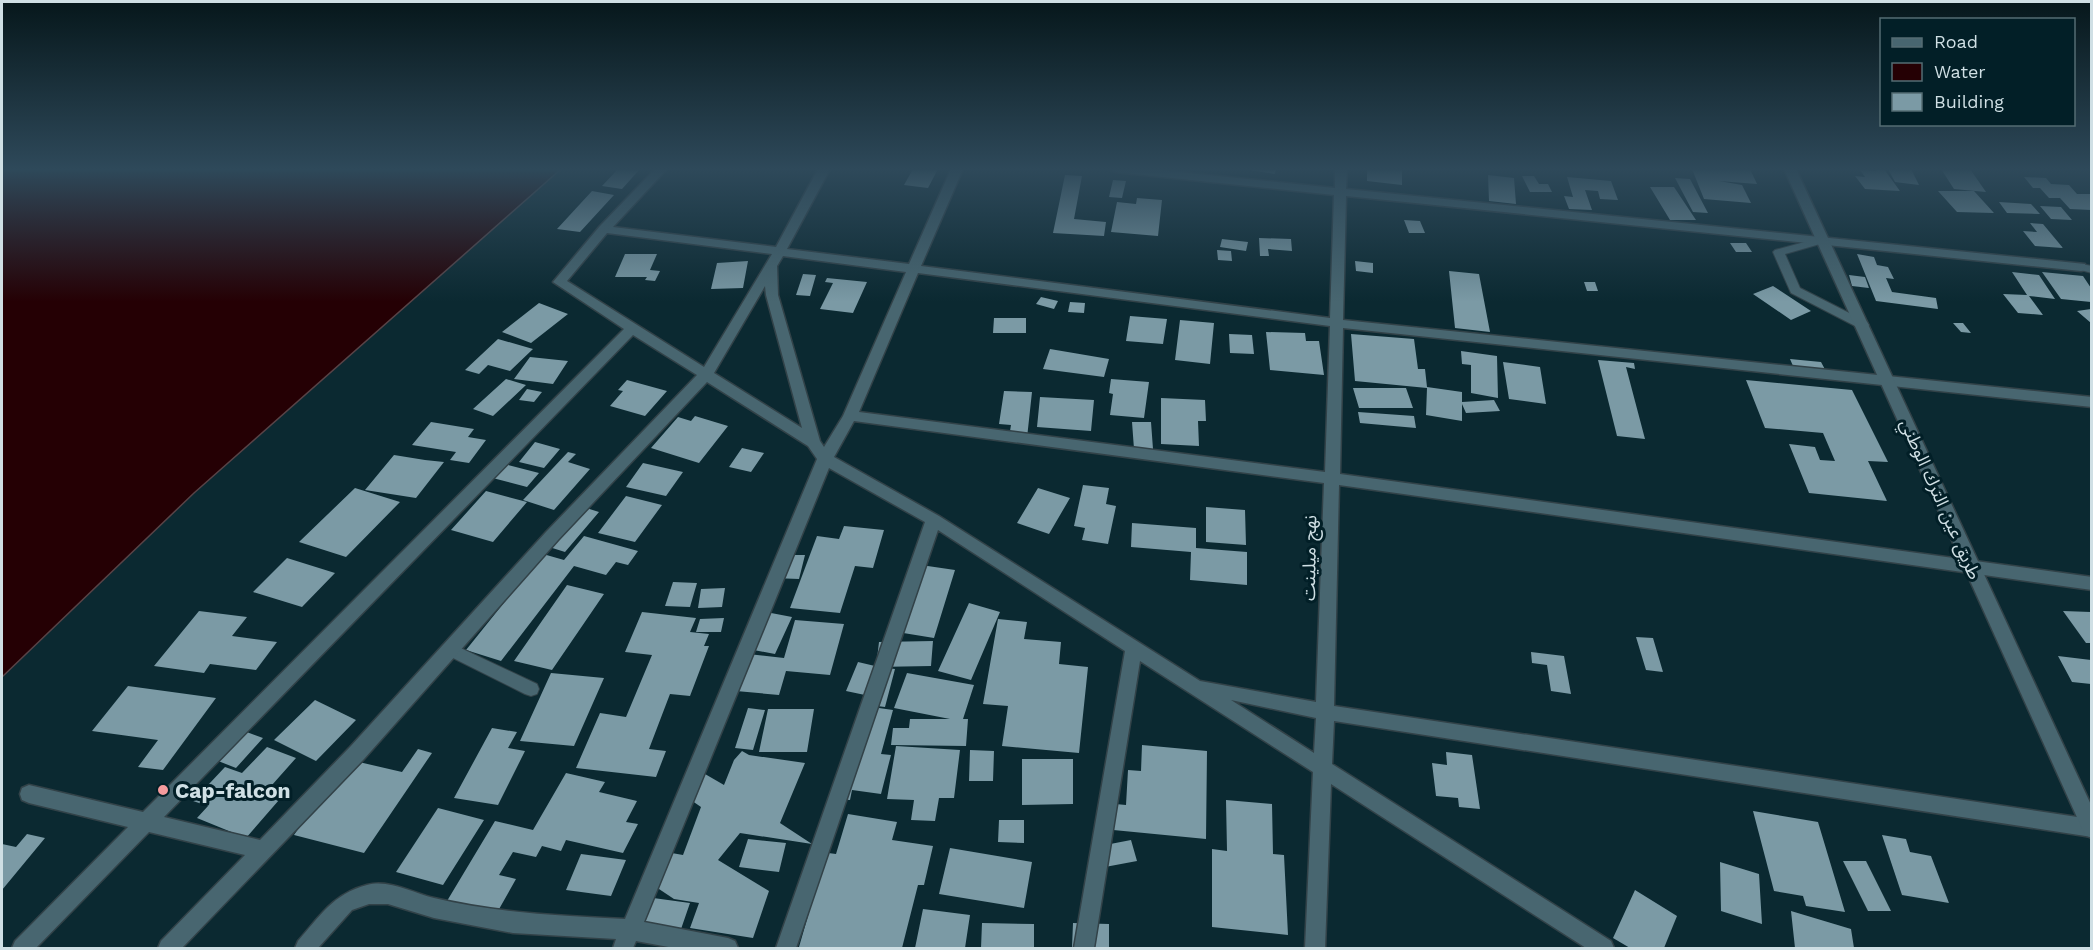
<svg xmlns="http://www.w3.org/2000/svg" width="2093" height="950" font-family="'Work Sans','Noto Sans Arabic',sans-serif">
<style>
.water{fill:#250004;stroke:#584347;stroke-width:1.5}
.building{fill:#7b9aa5}
.lines{fill:none;stroke-linecap:round;stroke-linejoin:round}
.service-casing{stroke:#324248;stroke-width:2}
.minor-casing{stroke:#324248;stroke-width:3}
.secondary-casing{stroke:#324248;stroke-width:3}
.service{fill:#486670;fill-rule:evenodd}
.minor{fill:#486670;fill-rule:evenodd}
.secondary{fill:#486670;fill-rule:evenodd}
.poi-dot{fill:#f59b9d;stroke:#021f27;stroke-width:2}
.labels{text-anchor:middle;dominant-baseline:central;stroke-width:6;stroke-linejoin:round;paint-order:stroke}
.street-label{font-size:18px;fill:#cfdfe4;stroke:#021f27}
.near-poi-label{font-size:21px;font-weight:bold;fill:#cfdfe4;stroke:#021f27;text-anchor:start}
</style>
<rect width="100%" height="100%" fill="#0b2931"/>
<path class="water" d="M 2,169 L 561,169 L 194,493 L 2,677 Z"/>
<path class="building" d="M 618,169 L 640,169 L 622,189 L 602,186 Z
M 913,169 L 938,169 L 928,188 L 904,185 Z
M 1244,169 L 1276,169 L 1275,174 Z
M 1367,169 L 1402,169 L 1402,185 L 1367,181 Z
M 1692,169 L 1750,169 L 1757,184 L 1719,181 L 1742,185 L 1751,203 L 1704,199 Z
M 1875,169 L 1884,169 L 1900,191 L 1865,189 L 1855,176 L 1865,177 L 1860,170 L 1877,171 Z
M 1888,169 L 1911,169 L 1919,185 L 1895,182 Z
M 1941,169 L 1970,169 L 1986,192 L 1954,189 Z
M 1065,175 L 1082,176 L 1074,219 L 1106,222 L 1104,236 L 1053,233 Z
M 1488,175 L 1514,178 L 1516,204 L 1489,201 Z
M 1522,176 L 1534,176 L 1539,184 L 1548,184 L 1552,192 L 1530,192 Z
M 1567,177 L 1611,181 L 1618,200 L 1600,199 L 1598,191 L 1585,190 L 1592,210 L 1569,209 L 1564,196 L 1573,197 Z
M 2024,177 L 2046,178 L 2051,184 L 2069,185 L 2077,194 L 2091,194 L 2091,210 L 2070,209 L 2060,198 L 2049,198 L 2040,188 L 2033,188 Z
M 1675,178 L 1690,179 L 1708,213 L 1693,212 Z
M 1113,180 L 1126,181 L 1122,198 L 1109,197 Z
M 1650,187 L 1674,187 L 1696,220 L 1670,220 Z
M 592,191 L 614,195 L 580,232 L 557,229 Z
M 1938,191 L 1974,191 L 1994,213 L 1957,212 Z
M 1137,198 L 1162,200 L 1158,236 L 1111,232 L 1117,202 L 1136,204 Z
M 1999,202 L 2031,204 L 2040,214 L 2007,213 Z
M 2040,206 L 2061,207 L 2072,220 L 2051,219 Z
M 1404,220 L 1420,221 L 1425,233 L 1409,233 Z
M 2030,223 L 2043,224 L 2063,248 L 2035,246 L 2023,231 L 2037,232 Z
M 1259,238 L 1291,239 L 1292,251 L 1268,249 L 1269,256 L 1260,256 Z
M 1222,239 L 1248,242 L 1246,251 L 1220,247 Z
M 1730,243 L 1746,243 L 1752,252 L 1736,252 Z
M 1217,250 L 1231,251 L 1232,261 L 1218,260 Z
M 625,254 L 657,254 L 650,270 L 660,271 L 655,281 L 645,280 L 647,277 L 615,277 Z
M 1857,254 L 1874,257 L 1877,265 L 1888,267 L 1894,279 L 1886,278 L 1892,292 L 1936,298 L 1938,309 L 1876,301 Z
M 748,261 L 743,288 L 711,289 L 717,263 Z
M 1355,261 L 1373,263 L 1373,273 L 1356,271 Z
M 1449,271 L 1479,274 L 1490,332 L 1455,328 Z
M 2012,272 L 2039,275 L 2055,299 L 2029,296 L 2043,315 L 2018,313 L 2003,294 L 2027,295 Z
M 2042,272 L 2083,276 L 2091,288 L 2091,302 L 2061,299 Z
M 803,274 L 816,275 L 810,296 L 796,295 Z
M 1849,275 L 1865,277 L 1869,288 L 1852,286 Z
M 827,278 L 867,282 L 853,313 L 820,309 L 833,283 L 825,282 Z
M 1584,282 L 1595,282 L 1598,291 L 1587,291 Z
M 1773,286 L 1811,311 L 1791,320 L 1753,294 Z
M 1041,297 L 1058,301 L 1054,309 L 1036,304 Z
M 1070,302 L 1085,303 L 1084,313 L 1068,312 Z
M 539,303 L 568,314 L 531,343 L 502,332 Z
M 2091,309 L 2091,323 L 2077,311 Z
M 1130,316 L 1167,319 L 1163,344 L 1126,341 Z
M 994,318 L 1026,318 L 1026,333 L 993,333 Z
M 1180,320 L 1214,323 L 1210,364 L 1175,360 Z
M 1953,323 L 1963,323 L 1971,333 L 1961,332 Z
M 1266,332 L 1305,333 L 1306,341 L 1319,341 L 1324,375 L 1270,370 Z
M 1229,334 L 1252,335 L 1254,354 L 1230,353 Z
M 1351,334 L 1414,339 L 1418,369 L 1425,369 L 1427,387 L 1462,392 L 1462,402 L 1494,400 L 1500,411 L 1466,413 L 1462,404 L 1462,421 L 1426,415 L 1427,388 L 1355,381 Z
M 498,339 L 533,349 L 510,371 L 488,365 L 479,374 L 465,370 Z
M 1050,349 L 1109,359 L 1104,377 L 1043,369 Z
M 1461,351 L 1497,356 L 1498,398 L 1471,393 L 1471,365 L 1462,364 Z
M 530,357 L 568,361 L 553,384 L 514,379 Z
M 1790,359 L 1821,362 L 1828,375 L 1796,373 Z
M 1598,360 L 1634,363 L 1635,369 L 1626,367 L 1645,439 L 1617,436 Z
M 1503,362 L 1540,367 L 1546,404 L 1509,399 Z
M 506,379 L 526,385 L 493,416 L 473,409 Z
M 1111,379 L 1149,382 L 1144,418 L 1110,415 L 1113,394 L 1109,393 Z
M 627,380 L 667,391 L 645,416 L 610,406 L 623,391 L 618,390 Z
M 1746,380 L 1852,390 L 1888,462 L 1868,461 L 1887,501 L 1809,493 L 1789,444 L 1815,447 L 1820,460 L 1835,461 L 1823,433 L 1765,428 Z
M 1353,388 L 1406,388 L 1413,408 L 1359,408 Z
M 527,389 L 542,392 L 534,402 L 519,400 Z
M 1004,391 L 1032,392 L 1027,438 L 1009,437 L 1011,425 L 999,424 Z
M 1040,397 L 1094,400 L 1091,431 L 1037,427 Z
M 1161,398 L 1205,400 L 1206,421 L 1198,421 L 1199,446 L 1161,444 Z
M 1358,412 L 1414,416 L 1416,428 L 1360,423 Z
M 695,416 L 728,426 L 699,463 L 651,448 L 678,417 L 691,421 Z
M 431,422 L 474,429 L 468,437 L 486,440 L 469,463 L 450,460 L 456,452 L 412,445 Z
M 1132,422 L 1151,422 L 1153,449 L 1134,449 Z
M 535,442 L 560,449 L 544,468 L 519,462 Z
M 742,448 L 764,453 L 751,472 L 729,467 Z
M 568,452 L 576,454 L 568,462 L 590,469 L 554,510 L 523,500 Z
M 394,455 L 425,460 L 444,462 L 416,498 L 365,490 Z
M 497,462 L 539,473 L 527,487 L 485,476 Z
M 643,463 L 683,472 L 666,496 L 626,487 Z
M 1083,485 L 1109,488 L 1106,504 L 1116,506 L 1108,544 L 1082,540 L 1085,528 L 1074,526 Z
M 355,488 L 400,502 L 346,557 L 299,542 Z
M 1038,488 L 1070,498 L 1049,534 L 1017,523 Z
M 486,491 L 527,502 L 493,542 L 451,530 Z
M 626,496 L 662,505 L 635,542 L 598,533 Z
M 580,506 L 599,512 L 565,552 L 546,546 Z
M 1206,507 L 1245,510 L 1246,545 L 1206,542 Z
M 1132,523 L 1196,528 L 1196,548 L 1247,552 L 1247,585 L 1190,580 L 1191,552 L 1131,547 Z
M 844,526 L 884,530 L 873,568 L 855,566 L 840,613 L 790,608 L 817,536 L 839,539 Z
M 584,536 L 638,551 L 628,565 L 616,562 L 606,575 L 574,566 L 501,661 L 466,650 L 543,554 L 564,560 Z
M 778,555 L 805,555 L 799,579 L 773,578 Z
M 287,558 L 335,573 L 302,607 L 253,592 Z
M 914,564 L 955,570 L 934,638 L 891,631 Z
M 673,582 L 697,583 L 690,607 L 665,606 Z
M 567,585 L 604,594 L 552,670 L 514,661 Z
M 725,588 L 722,607 L 698,608 L 701,589 Z
M 969,603 L 1000,612 L 971,680 L 938,671 Z
M 199,611 L 247,617 L 232,636 L 277,642 L 256,670 L 210,664 L 204,673 L 154,666 Z
M 761,611 L 792,617 L 775,654 L 743,648 Z
M 2063,611 L 2091,612 L 2091,643 L 2086,643 Z
M 642,612 L 696,618 L 690,632 L 709,634 L 704,646 L 709,646 L 690,696 L 670,694 L 649,749 L 666,751 L 656,777 L 576,768 L 600,713 L 626,717 L 652,655 L 625,652 Z
M 724,618 L 721,632 L 696,632 L 700,619 Z
M 998,619 L 1027,622 L 1024,639 L 1061,642 L 1059,664 L 1088,667 L 1079,753 L 1002,746 L 1008,706 L 983,704 Z
M 795,620 L 844,624 L 830,675 L 786,671 L 779,695 L 736,691 L 748,654 L 784,658 Z
M 1636,637 L 1653,638 L 1663,672 L 1646,670 Z
M 933,641 L 931,666 L 876,667 L 879,642 Z
M 1531,652 L 1564,656 L 1571,694 L 1551,691 L 1547,665 L 1532,663 Z
M 2058,656 L 2091,660 L 2091,684 L 2072,682 Z
M 858,662 L 875,666 L 865,695 L 846,691 Z
M 879,667 L 895,669 L 885,707 L 869,705 Z
M 551,673 L 604,678 L 574,746 L 520,741 Z
M 907,673 L 974,685 L 963,719 L 968,719 L 966,746 L 891,745 L 893,728 L 909,728 L 910,719 L 950,719 L 894,708 Z
M 128,686 L 216,698 L 163,770 L 138,767 L 158,740 L 92,731 Z
M 315,700 L 356,720 L 316,761 L 274,740 Z
M 865,706 L 893,710 L 881,754 L 891,755 L 881,794 L 852,790 L 850,800 L 836,799 L 845,763 L 859,764 L 865,743 Z
M 748,708 L 765,710 L 753,750 L 735,748 Z
M 768,709 L 814,709 L 807,752 L 759,752 Z
M 236,728 L 263,738 L 236,768 L 208,757 Z
M 492,728 L 517,732 L 508,748 L 525,751 L 498,805 L 454,798 Z
M 1142,745 L 1207,751 L 1206,839 L 1103,829 L 1105,803 L 1126,805 L 1128,770 L 1141,771 Z
M 896,746 L 960,750 L 954,798 L 939,798 L 935,821 L 911,820 L 914,800 L 887,799 Z
M 267,747 L 296,758 L 264,794 L 279,800 L 246,838 L 197,818 L 208,806 L 193,801 L 225,767 L 242,773 Z
M 418,749 L 432,753 L 364,853 L 294,835 L 346,759 L 402,772 Z
M 970,750 L 994,751 L 993,781 L 969,781 Z
M 742,751 L 749,755 L 805,763 L 780,823 L 812,844 L 740,833 L 718,860 L 769,891 L 753,938 L 690,928 L 699,903 L 674,899 L 653,885 L 666,852 L 683,855 L 701,807 L 685,796 L 694,772 L 705,774 L 724,785 L 734,760 Z
M 1446,752 L 1472,755 L 1480,809 L 1459,807 L 1458,798 L 1436,796 L 1432,763 L 1447,765 Z
M 1022,759 L 1073,759 L 1073,804 L 1022,805 Z
M 566,773 L 605,782 L 599,792 L 637,801 L 626,822 L 638,824 L 623,853 L 566,840 L 561,851 L 542,846 L 536,857 L 513,852 L 499,875 L 516,879 L 494,918 L 444,906 L 495,821 L 533,830 Z
M 1226,800 L 1272,804 L 1273,854 L 1284,855 L 1288,935 L 1212,927 L 1212,849 L 1227,851 Z
M 438,808 L 484,820 L 443,885 L 396,872 Z
M 1753,811 L 1818,822 L 1845,912 L 1806,906 L 1803,896 L 1774,891 Z
M 848,814 L 897,822 L 892,840 L 933,846 L 924,885 L 918,885 L 902,948 L 799,947 L 810,909 L 796,907 L 813,851 L 836,854 Z
M 999,820 L 1024,820 L 1024,843 L 998,842 Z
M 27,834 L 45,838 L 2,890 L 2,844 L 16,847 Z
M 1882,835 L 1906,839 L 1910,852 L 1931,856 L 1949,903 L 1902,895 Z
M 748,839 L 786,843 L 779,872 L 739,867 Z
M 1131,840 L 1137,861 L 1105,867 L 1100,846 Z
M 950,848 L 1032,862 L 1024,908 L 939,894 Z
M 581,854 L 626,860 L 611,896 L 566,890 Z
M 1843,861 L 1866,861 L 1891,911 L 1868,911 Z
M 1720,862 L 1759,874 L 1762,924 L 1721,911 Z
M 1635,890 L 1677,916 L 1664,948 L 1630,948 L 1613,938 Z
M 646,897 L 690,903 L 680,932 L 635,926 Z
M 923,909 L 970,915 L 965,948 L 915,948 Z
M 1791,911 L 1851,929 L 1854,948 L 1795,948 Z
M 982,923 L 1034,924 L 1034,948 L 981,948 Z
M 1073,923 L 1109,924 L 1109,948 L 1072,948 Z"/>
<g class="lines">
<g class="service-casing">
<path id="service" d="M 1823,237 L 1828,240 L 1827,242 L 1785,254 L 1800,288 L 1867,322 L 1869,325 L 1867,328 L 1859,328 L 1791,293 L 1773,252 L 1775,250 Z
M 2081,264 L 2092,266 L 2092,273 L 2077,269 L 2077,265 Z
M 450,643 L 537,684 L 539,689 L 537,694 L 531,696 L 525,694 L 445,654 L 442,649 L 445,644 Z"/>
</g>
<g class="minor-casing">
<path id="minor" d="M 655,169 L 667,169 L 613,227 L 776,247 L 818,169 L 830,169 L 787,249 L 909,264 L 951,169 L 963,169 L 921,266 L 1330,318 L 1334,195 L 1115,172 L 1109,169 L 1149,169 L 1335,188 L 1335,169 L 1347,169 L 1346,189 L 2085,264 L 2085,270 L 2081,271 L 1346,196 L 1343,320 L 2092,397 L 2092,407 L 1343,328 L 1340,474 L 2092,577 L 2092,590 L 1339,485 L 1334,706 L 2091,819 L 2092,837 L 1334,721 L 1332,764 L 1611,941 L 1614,948 L 1586,948 L 1331,784 L 1325,948 L 1305,948 L 1313,772 L 1140,661 L 1094,948 L 1074,948 L 1125,651 L 938,530 L 796,948 L 776,948 L 925,522 L 829,468 L 644,922 L 728,938 L 735,941 L 738,948 L 674,948 L 636,941 L 633,948 L 613,948 L 616,939 L 513,933 L 434,918 L 388,904 L 369,904 L 352,910 L 318,948 L 295,948 L 298,941 C 320,916 333,894 367,885 C 389,879 413,893 434,898 C 497,913 560,916 625,919 L 817,459 L 808,446 L 707,382 L 558,540 L 364,759 L 182,948 L 158,948 L 161,941 L 245,855 L 149,832 L 36,948 L 12,948 L 15,941 L 128,827 L 29,803 L 22,800 L 20,794 L 22,788 L 29,785 L 143,812 L 624,329 L 553,282 L 600,226 ZM 607,233 L 772,254 L 704,367 L 567,281 ZM 783,256 L 906,272 L 843,416 L 824,447 L 820,441 L 778,295 L 777,266 ZM 918,273 L 1330,326 L 1325,472 L 859,412 ZM 765,286 L 766,295 L 802,428 L 714,373 ZM 633,335 L 697,375 L 546,532 L 350,747 L 260,840 L 164,817 ZM 854,421 L 1324,483 L 1316,702 L 1200,681 L 939,516 L 834,457 ZM 1231,700 L 1316,718 L 1314,753 Z"/>
</g>
<g class="secondary-casing">
<path id="secondary" d="M 1784,169 L 1796,169 L 2092,807 L 2092,838 L 2085,835 Z"/>
</g>
<use href="#service" class="service"/>
<use href="#minor" class="minor"/>
<use href="#secondary" class="secondary"/>
</g>
<linearGradient id="sky" x2="0" y2="1"><stop stop-color="#06171b"/><stop offset="0.56" stop-color="#2e495a"/><stop offset="1" stop-color="#2e495a" stop-opacity="0"/></linearGradient>
<rect width="2093" height="302" fill="url(#sky)"/>
<circle class="poi-dot" cx="163" cy="790" r="6"/>
<g class="labels">
<g class="street-label">
<text transform="translate(1941 499) rotate(66)">طريق عين الترك الوطني</text>
<text transform="translate(1309 558) rotate(-89)">نهج ميلينت</text>
</g>
<g class="near-poi-label">
<text x="175" y="790">Cap-falcon</text>
</g>
</g>
<rect width="2093" height="950" fill="none" stroke="#cfdfe4" stroke-width="6"/>
<rect x="1880" y="18" width="195" height="108" fill="#021f27" stroke="#546c73" stroke-width="1.5"/>
<rect x="1892" y="38" width="30" height="9" fill="#486670" stroke="#546c73" stroke-width="1.5"/>
<text x="1934" y="48" font-size="18" fill="#cfdfe4">Road</text>
<rect x="1892" y="63" width="30" height="18" fill="#250004" stroke="#546c73" stroke-width="1.5"/>
<text x="1934" y="78" font-size="18" fill="#cfdfe4">Water</text>
<rect x="1892" y="93" width="30" height="18" fill="#7b9aa5" stroke="#546c73" stroke-width="1.5"/>
<text x="1934" y="108" font-size="18" fill="#cfdfe4">Building</text>
</svg>
